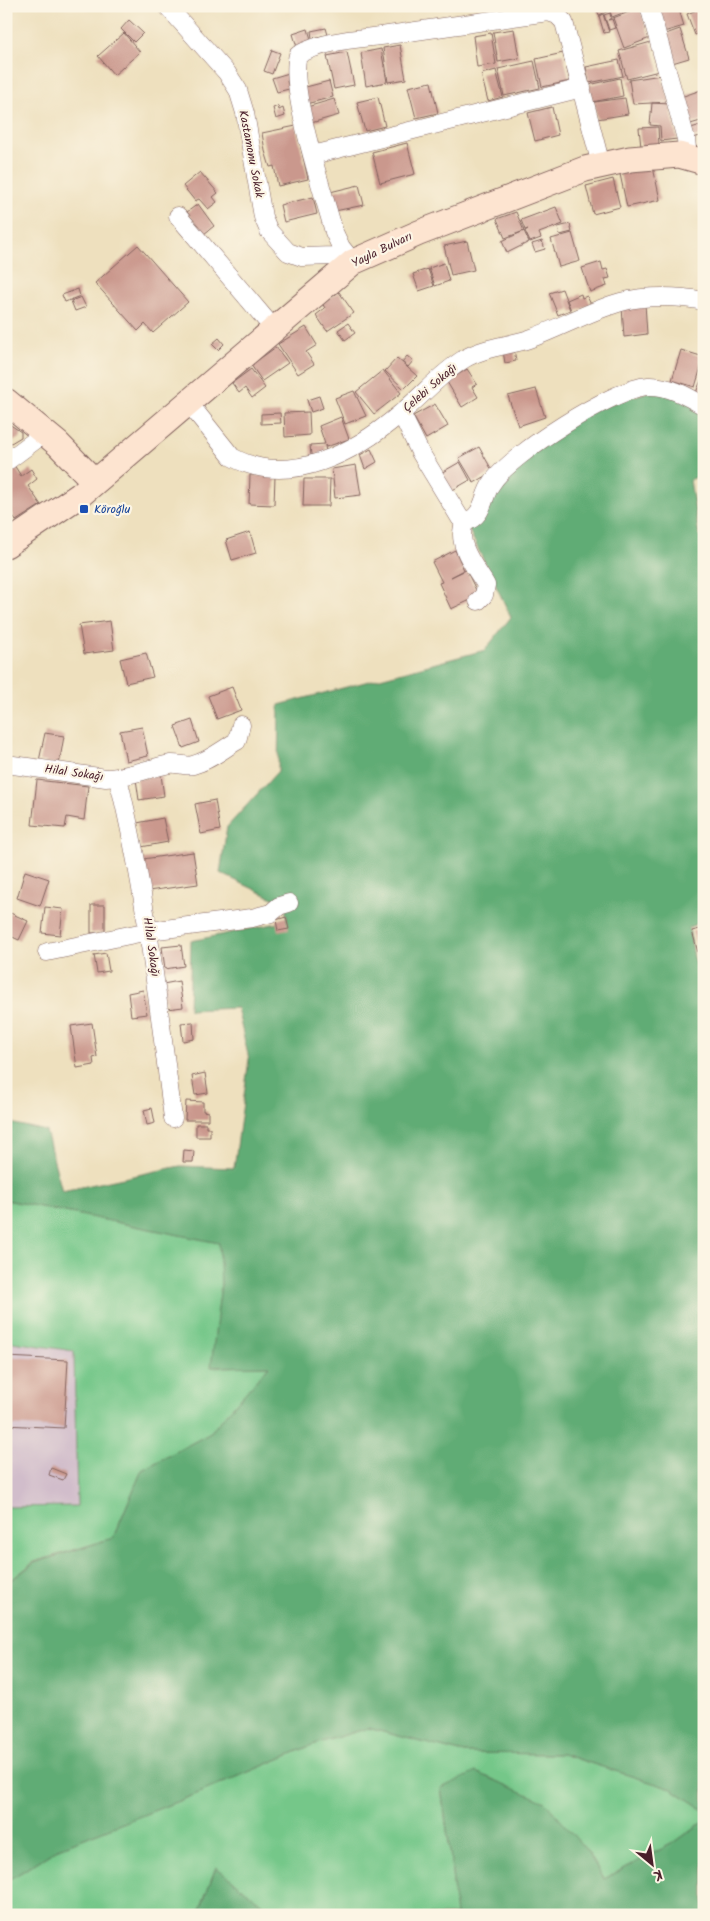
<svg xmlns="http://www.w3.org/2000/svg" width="710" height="1921" font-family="Kalam,sans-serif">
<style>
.industrial{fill:#d1bdcb}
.green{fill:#75c789;stroke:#60735a}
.forest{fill:#60ac75;stroke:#556650}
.building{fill:#ca988d}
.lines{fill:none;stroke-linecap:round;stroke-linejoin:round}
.street-casing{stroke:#83635e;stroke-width:19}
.secondary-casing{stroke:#83635e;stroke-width:27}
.street{stroke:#fff;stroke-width:18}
.secondary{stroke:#fde4d0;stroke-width:25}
.transit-dot{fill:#1a4fb4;stroke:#fcf5e5;stroke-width:2}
.labels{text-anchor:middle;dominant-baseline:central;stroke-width:4.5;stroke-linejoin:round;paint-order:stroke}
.street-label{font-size:12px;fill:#4a1f2b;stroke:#fcf5e5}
.transit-label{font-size:12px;fill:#164399;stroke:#fcf5e5;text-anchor:start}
</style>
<rect width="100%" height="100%" fill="#fcf5e5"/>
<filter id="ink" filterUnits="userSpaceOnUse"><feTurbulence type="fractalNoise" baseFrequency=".02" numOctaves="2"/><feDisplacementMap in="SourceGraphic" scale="10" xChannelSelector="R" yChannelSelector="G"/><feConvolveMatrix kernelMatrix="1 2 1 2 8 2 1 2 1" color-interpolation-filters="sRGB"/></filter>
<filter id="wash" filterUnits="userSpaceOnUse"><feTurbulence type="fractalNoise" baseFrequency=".0096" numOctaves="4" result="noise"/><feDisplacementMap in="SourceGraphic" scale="20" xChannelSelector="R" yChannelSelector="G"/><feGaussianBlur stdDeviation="1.12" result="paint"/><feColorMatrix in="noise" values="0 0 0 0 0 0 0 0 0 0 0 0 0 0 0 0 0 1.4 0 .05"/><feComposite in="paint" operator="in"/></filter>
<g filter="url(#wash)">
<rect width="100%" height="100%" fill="#eee0be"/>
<path class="industrial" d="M 6,1341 L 74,1350 L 77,1506 L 6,1507 Z"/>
<path class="green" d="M 6,1200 L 220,1243 L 221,1284 L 212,1367 L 269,1366 L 209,1434 L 142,1470 L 113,1538 L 34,1562 L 6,1584 L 6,1507 L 77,1506 L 74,1351 L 6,1341 Z
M 368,1728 L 464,1753 L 562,1754 L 672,1789 L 704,1810 L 704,1821 L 675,1842 L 604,1879 L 587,1851 L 441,1788 L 450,1851 L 456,1915 L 276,1915 L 216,1867 L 198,1915 L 6,1915 L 6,1882 L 59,1848 L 199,1793 L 312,1745 Z"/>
<path class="forest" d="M 663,387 L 704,406 L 704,474 L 690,480 L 699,534 L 704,541 L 704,796 L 700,798 L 704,826 L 704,920 L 689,928 L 694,957 L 704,987 L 704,1810 L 672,1789 L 562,1754 L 464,1753 L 368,1728 L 312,1745 L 199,1793 L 59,1848 L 6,1882 L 6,1584 L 34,1563 L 113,1538 L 142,1470 L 209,1434 L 269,1366 L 211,1367 L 221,1284 L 219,1243 L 6,1200 L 6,1122 L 46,1131 L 62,1191 L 180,1166 L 234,1168 L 249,1059 L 237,1008 L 189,1010 L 191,941 L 287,921 L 285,904 L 220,873 L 227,827 L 278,771 L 279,705 L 485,650 L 511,617 L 465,522 L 491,484 L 588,411 Z
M 476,1772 L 545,1802 L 587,1851 L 604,1879 L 675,1842 L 704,1821 L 704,1915 L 456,1915 L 450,1851 L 441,1788 Z
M 216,1867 L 276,1915 L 198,1915 Z"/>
<g id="blocks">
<path class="building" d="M 607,6 L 609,11 L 599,15 L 596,7 Z
M 608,6 L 641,6 L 612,17 Z
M 663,6 L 678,6 L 684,26 L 660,33 L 653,10 Z
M 704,7 L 704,31 L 695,35 L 687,14 Z
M 640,8 L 650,38 L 624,48 L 613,18 Z
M 610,13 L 611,18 L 608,20 L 612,19 L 615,28 L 609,30 L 604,15 Z
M 603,14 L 609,32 L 604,33 L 599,16 Z
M 129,20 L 143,33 L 134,42 L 121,29 Z
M 326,28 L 328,35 L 312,38 L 311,31 Z
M 308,29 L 312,43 L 297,47 L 293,34 Z
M 514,29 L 519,58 L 498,62 L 493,32 Z
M 680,29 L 689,58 L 669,64 L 660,36 Z
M 124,33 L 140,52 L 114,75 L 98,56 Z
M 491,33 L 496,64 L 477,67 L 473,36 Z
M 651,42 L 659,71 L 627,79 L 619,51 Z
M 400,45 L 406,79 L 388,82 L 383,48 Z
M 381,49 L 387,82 L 366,86 L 361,53 Z
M 272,50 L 280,53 L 272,74 L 264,71 Z
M 347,52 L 354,85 L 334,89 L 327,56 Z
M 563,53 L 570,81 L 542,87 L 536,59 Z
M 619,60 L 623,76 L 589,83 L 586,67 Z
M 534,61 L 540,88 L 504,96 L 498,69 Z
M 496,70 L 503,97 L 488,101 L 481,74 Z
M 289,73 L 290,80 L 287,81 L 289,89 L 277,92 L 272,78 Z
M 661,75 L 670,102 L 633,104 L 629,80 Z
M 620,78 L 623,96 L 592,102 L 589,85 Z
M 329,81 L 333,97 L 306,104 L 302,88 Z
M 431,82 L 438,113 L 416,118 L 408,87 Z
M 701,90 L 704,97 L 704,120 L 687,125 L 678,98 Z
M 378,97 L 385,126 L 365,131 L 357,102 Z
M 625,98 L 628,114 L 597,119 L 594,102 Z
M 334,99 L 339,115 L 311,123 L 307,107 Z
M 652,103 L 670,104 L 677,139 L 661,141 L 660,126 L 650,125 Z
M 278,106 L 279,110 L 283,108 L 285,116 L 276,119 L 273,108 Z
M 552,107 L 558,135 L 535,141 L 528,113 Z
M 704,124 L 704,135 L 693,138 L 691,128 Z
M 296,126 L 308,179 L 278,186 L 274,166 L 270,167 L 265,151 L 262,133 Z
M 658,127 L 659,145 L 641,147 L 639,128 Z
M 407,143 L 415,174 L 380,183 L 372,152 Z
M 653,167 L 660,200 L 627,207 L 620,174 Z
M 200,172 L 218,193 L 213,197 L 217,202 L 208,209 L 199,199 L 195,201 L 183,186 Z
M 613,179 L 620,207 L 593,214 L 586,186 Z
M 359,185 L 364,205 L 335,211 L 330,192 Z
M 313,197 L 317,214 L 284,222 L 280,205 Z
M 198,204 L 214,226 L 204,234 L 187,212 Z
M 556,207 L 563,224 L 539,233 L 541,238 L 530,242 L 525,231 L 528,229 L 525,230 L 521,220 Z
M 516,212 L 524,231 L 505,238 L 497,219 Z
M 570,224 L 572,232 L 560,235 L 558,227 Z
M 524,231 L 529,242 L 507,253 L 502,241 Z
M 572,233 L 580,261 L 559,267 L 551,239 Z
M 467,241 L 474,270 L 451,275 L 444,246 Z
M 542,241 L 545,249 L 535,252 L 532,244 Z
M 138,245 L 188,302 L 153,333 L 145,324 L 138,331 L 95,283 Z
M 601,262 L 603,270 L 607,269 L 610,278 L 605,279 L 607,286 L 590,292 L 582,268 Z
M 444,263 L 449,281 L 435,286 L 429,268 Z
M 428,269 L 434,286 L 419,291 L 413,274 Z
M 78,289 L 80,296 L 65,302 L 62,295 Z
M 562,289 L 570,310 L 558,315 L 549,293 Z
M 339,292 L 354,313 L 327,331 L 316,315 L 325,308 L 322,303 Z
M 581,294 L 582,298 L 587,296 L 591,305 L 572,313 L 567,300 Z
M 81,297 L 86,307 L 75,311 L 71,301 Z
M 645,304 L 647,334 L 624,337 L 622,307 Z
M 348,323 L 355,333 L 345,340 L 338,330 Z
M 306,327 L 317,345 L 306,352 L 314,364 L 298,374 L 278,344 Z
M 219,338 L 224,344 L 218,350 L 212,344 Z
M 276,347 L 288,363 L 262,381 L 251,365 Z
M 514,349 L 516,361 L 505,363 L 503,351 Z
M 681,350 L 704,357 L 695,387 L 672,380 Z
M 407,356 L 413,361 L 408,367 L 402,362 Z
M 397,358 L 417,376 L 404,389 L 385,371 Z
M 251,369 L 265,388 L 252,398 L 245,388 L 239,393 L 232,383 Z
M 467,369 L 477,384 L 472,387 L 478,397 L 462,407 L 447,382 Z
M 383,370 L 401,393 L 374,414 L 356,392 Z
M 704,373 L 704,399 L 695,395 Z
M 536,389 L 545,417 L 518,426 L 508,396 Z
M 354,391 L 366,416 L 345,424 L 335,398 Z
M 319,396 L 323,408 L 311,412 L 307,400 Z
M 435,404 L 448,426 L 426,439 L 413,416 Z
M 309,412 L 310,435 L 285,437 L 284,413 Z
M 280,413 L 281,423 L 261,424 L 261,414 Z
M 341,417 L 349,439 L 326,447 L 325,445 L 326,454 L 311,455 L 310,445 L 325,444 L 319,426 Z
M 6,422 L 21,432 L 21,437 L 6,446 Z
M 479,447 L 493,472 L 474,483 L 459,458 Z
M 371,449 L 377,462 L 365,469 L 360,455 Z
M 460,462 L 470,480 L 449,492 L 439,474 Z
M 14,465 L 21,476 L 31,469 L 37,479 L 28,486 L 41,505 L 16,521 L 6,506 L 6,470 Z
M 356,465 L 361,495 L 335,498 L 332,469 Z
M 250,475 L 275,476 L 274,505 L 249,504 Z
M 304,479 L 330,479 L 329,506 L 303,506 Z
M 250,532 L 256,553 L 232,560 L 226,540 Z
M 455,550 L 464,570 L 451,577 L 466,570 L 479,596 L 451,609 L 439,583 L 442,582 L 432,562 Z
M 110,621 L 114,650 L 84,654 L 79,625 Z
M 146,653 L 153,677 L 126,683 L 120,659 Z
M 232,687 L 241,710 L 217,719 L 208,696 Z
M 192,720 L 199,742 L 183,748 L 175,726 Z
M 142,727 L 148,756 L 126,761 L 120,731 Z
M 45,733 L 64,736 L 59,765 L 39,761 Z
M 161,775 L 164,796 L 139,800 L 136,779 Z
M 37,780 L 88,786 L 84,820 L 67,817 L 65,828 L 32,825 Z
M 215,800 L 220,830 L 201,834 L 195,804 Z
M 163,818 L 168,842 L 141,847 L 137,823 Z
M 193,852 L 198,884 L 148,891 L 143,859 Z
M 25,871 L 49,879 L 40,906 L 17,898 Z
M 91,905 L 105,905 L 105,932 L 91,933 Z
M 45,907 L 63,909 L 60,935 L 42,933 Z
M 6,911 L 28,921 L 19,940 L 6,934 Z
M 286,917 L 289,929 L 278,931 L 276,920 Z
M 704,928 L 704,954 L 699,956 L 692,931 Z
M 181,945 L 184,966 L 165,969 L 162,947 Z
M 106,953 L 109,971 L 97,973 L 94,955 Z
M 179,981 L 183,1007 L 167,1009 L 163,984 Z
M 143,990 L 147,1014 L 131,1016 L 128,993 Z
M 193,1022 L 194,1039 L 183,1041 L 181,1023 Z
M 92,1023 L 97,1057 L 93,1058 L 94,1065 L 77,1068 L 71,1026 Z
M 205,1073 L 208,1093 L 195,1095 L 192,1076 Z
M 186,1101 L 203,1102 L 203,1111 L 208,1112 L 208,1120 L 185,1120 Z
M 152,1108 L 155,1123 L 147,1125 L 144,1110 Z
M 196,1124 L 206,1124 L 206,1128 L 210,1128 L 210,1137 L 196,1137 Z
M 184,1150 L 194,1151 L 193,1162 L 183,1162 Z
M 6,1357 L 68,1360 L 64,1428 L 6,1425 Z
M 51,1468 L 66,1474 L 63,1480 L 49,1475 Z"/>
</g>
</g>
<g filter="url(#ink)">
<use href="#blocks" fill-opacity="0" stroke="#83635e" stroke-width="1"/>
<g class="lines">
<g class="street-casing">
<path id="street" d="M 167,6 L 227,73 L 238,90 L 245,113 L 263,217 L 269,231 L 288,252 L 302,257 L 333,256 L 353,262
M 649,6 L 686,139 L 688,158
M 313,155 L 582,88
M 178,216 L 273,328
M 353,262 L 341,247 L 334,232 C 324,194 288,89 298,55 C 324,40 359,39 388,35 C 441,27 495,20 548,12 L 557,15 L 564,22 L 601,165
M 188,402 L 232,457 C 290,489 357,451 401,413 C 423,395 440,374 464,359 C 484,347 508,346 529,339 C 560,328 589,311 621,302 C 646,295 679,296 704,301
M 401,413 L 420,452 L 460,518 L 465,522 C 485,516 482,496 492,483 C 511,454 614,388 648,386 C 668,385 687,396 704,406
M 6,462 L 45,433
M 465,522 C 454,543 476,568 486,585 L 484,595 L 478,601
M 6,764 L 106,778 C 126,778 149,768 170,764 C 178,763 186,767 193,765 C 209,761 223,749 237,741 L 241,725
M 118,778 C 146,890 158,1004 173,1118
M 47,952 L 149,931 L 252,918 L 271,913 L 279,906 L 289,903"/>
</g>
<g class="secondary-casing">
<path id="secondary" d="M 6,401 L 58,444 L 95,482
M 6,545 L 80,495 L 353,262 L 419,233 L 585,169 L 630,159 L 679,155 L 704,162"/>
</g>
<use href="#street" class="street"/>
<use href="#secondary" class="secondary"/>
</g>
</g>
<rect class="transit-dot" x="79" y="504" width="10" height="10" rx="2.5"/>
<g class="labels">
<g class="street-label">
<text transform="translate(251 154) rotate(79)">Kastamonu Sokak</text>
<text transform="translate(382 250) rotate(-26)">Yayla Bulvarı</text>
<text transform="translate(430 388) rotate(-41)">Çelebi Sokağı</text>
<text transform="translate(74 773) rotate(8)">Hilal Sokağı</text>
<text transform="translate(151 947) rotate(82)">Hİlal Sokağı</text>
</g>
<g class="transit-label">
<text x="94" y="509">Köroğlu</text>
</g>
</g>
<rect width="710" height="1921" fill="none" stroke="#fcf5e5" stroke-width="25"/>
<g transform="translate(652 1864) rotate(151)" stroke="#fcf5e5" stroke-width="4" paint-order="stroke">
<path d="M0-4L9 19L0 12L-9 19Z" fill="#4a1f2b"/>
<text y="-8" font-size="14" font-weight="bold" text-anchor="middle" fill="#4a1f2b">K</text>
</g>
</svg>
